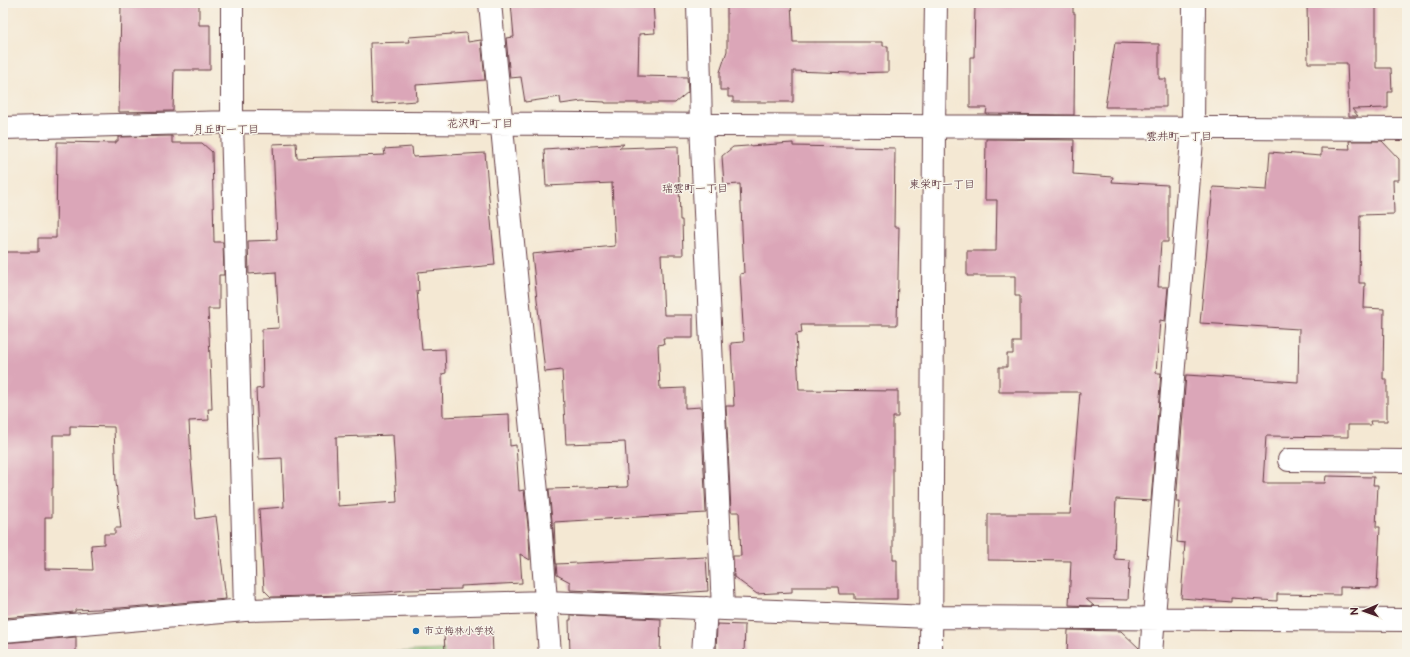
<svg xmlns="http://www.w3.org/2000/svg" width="1410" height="657" font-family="'Balsamiq Sans','Klee One',sans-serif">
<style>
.green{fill:#99d184;stroke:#727858}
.building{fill:#dba6b8;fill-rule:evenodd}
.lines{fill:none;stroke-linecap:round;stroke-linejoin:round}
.minor-casing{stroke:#643d44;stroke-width:24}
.minor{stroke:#fff;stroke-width:22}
.poi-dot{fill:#1f6fb2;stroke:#f7f3e8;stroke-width:1.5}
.labels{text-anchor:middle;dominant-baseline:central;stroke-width:3;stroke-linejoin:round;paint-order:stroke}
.poi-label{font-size:10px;fill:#4a1f2b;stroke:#f7f3e8;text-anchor:start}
.neighbourhood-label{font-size:11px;fill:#4a1f2b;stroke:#f7f3e8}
</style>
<rect width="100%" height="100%" fill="#f7f3e8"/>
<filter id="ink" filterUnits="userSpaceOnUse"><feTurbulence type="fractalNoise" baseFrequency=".025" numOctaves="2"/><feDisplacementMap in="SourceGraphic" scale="8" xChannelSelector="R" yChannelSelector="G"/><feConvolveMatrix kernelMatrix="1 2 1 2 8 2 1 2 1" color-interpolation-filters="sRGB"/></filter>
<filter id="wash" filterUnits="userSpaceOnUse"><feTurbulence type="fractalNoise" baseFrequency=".012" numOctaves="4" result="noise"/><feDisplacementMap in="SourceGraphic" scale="16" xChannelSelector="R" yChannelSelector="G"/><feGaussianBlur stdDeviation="0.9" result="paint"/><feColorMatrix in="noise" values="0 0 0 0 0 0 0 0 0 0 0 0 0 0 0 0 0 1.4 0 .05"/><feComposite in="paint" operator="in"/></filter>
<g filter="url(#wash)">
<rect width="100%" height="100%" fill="#f4e8d3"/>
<path class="green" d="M 484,648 L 491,654 L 346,654 Z"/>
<g id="blocks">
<path class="building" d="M 156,3 L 199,3 L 199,25 L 210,25 L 210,70 L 174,70 L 173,111 L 119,112 L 121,5 L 156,5 Z
M 511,3 L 653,3 L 655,33 L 639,34 L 638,76 L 687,77 L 688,92 L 675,103 L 605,103 L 605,102 L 582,101 L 561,104 L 560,97 L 525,102 L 521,77 L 510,78 L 506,38 L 514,37 Z
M 727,3 L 791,3 L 793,42 L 883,42 L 883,46 L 888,46 L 888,72 L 850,73 L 793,71 L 793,102 L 733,102 L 733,97 L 728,97 L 728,90 L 720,90 L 720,72 L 727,51 Z
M 975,3 L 1073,3 L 1073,13 L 1075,13 L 1074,115 L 986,114 L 987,108 L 970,108 L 970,57 L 974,57 Z
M 1307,3 L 1376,3 L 1376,68 L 1391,68 L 1392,92 L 1388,92 L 1388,108 L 1352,109 L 1358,116 L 1349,116 L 1347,63 L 1308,63 Z
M 467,33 L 468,42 L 481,40 L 485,80 L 416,85 L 417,101 L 372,104 L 370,43 L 410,42 L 409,37 Z
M 1115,43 L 1159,44 L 1159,79 L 1166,79 L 1166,107 L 1105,107 Z
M 172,136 L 172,143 L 202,143 L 212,152 L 214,242 L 223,242 L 224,275 L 219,275 L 219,309 L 208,309 L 212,409 L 208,409 L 209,420 L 189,421 L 191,460 L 196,519 L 216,516 L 226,599 L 120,608 L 75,610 L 75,612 L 3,618 L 3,252 L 38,252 L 38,238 L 56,238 L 57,142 L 116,143 L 116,141 L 118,141 L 118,137 ZM 70,426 L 114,427 L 116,482 L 121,528 L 115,528 L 115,534 L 104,534 L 104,544 L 91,545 L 93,570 L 45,569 L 45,517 L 52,517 L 52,488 L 53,488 L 53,435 L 70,435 Z
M 986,139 L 1074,140 L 1073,174 L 1113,177 L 1112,182 L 1168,185 L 1168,242 L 1161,242 L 1158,287 L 1168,287 L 1165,321 L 1160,320 L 1156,373 L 1161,373 L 1151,501 L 1116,499 L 1114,559 L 1130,560 L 1128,600 L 1086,599 L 1094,606 L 1069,605 L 1071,561 L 988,560 L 988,514 L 1070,514 L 1080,392 L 999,392 L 999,367 L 1007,367 L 1007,354 L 1013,354 L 1013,342 L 1020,342 L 1020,296 L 1015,296 L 1015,276 L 967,276 L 967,251 L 996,251 L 997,200 L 985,200 Z
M 1349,141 L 1382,141 L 1399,159 L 1399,180 L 1393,180 L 1394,214 L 1360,215 L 1359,283 L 1365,283 L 1364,308 L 1384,309 L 1383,379 L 1387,379 L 1387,421 L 1370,421 L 1371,425 L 1348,425 L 1348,437 L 1266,436 L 1263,483 L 1325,483 L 1326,476 L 1374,477 L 1373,485 L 1378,485 L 1376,527 L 1380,527 L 1377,588 L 1340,587 L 1340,595 L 1277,594 L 1277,601 L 1231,598 L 1231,602 L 1181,598 L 1185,543 L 1177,542 L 1180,502 L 1176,502 L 1186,375 L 1298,382 L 1299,329 L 1200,323 L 1213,187 L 1267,190 L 1270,152 L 1321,156 L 1321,148 L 1350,149 Z
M 296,143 L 297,158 L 385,155 L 384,149 L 412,147 L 413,157 L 485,153 L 495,265 L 418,272 L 419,291 L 417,291 L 422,350 L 445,349 L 446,373 L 442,374 L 443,417 L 509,414 L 510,446 L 516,445 L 519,491 L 524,490 L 529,535 L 530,560 L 520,554 L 522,583 L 461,586 L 461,589 L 407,590 L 387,592 L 344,594 L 344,595 L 271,597 L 264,590 L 259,509 L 284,507 L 282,458 L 259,459 L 256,389 L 263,388 L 262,329 L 279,328 L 276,272 L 249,274 L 248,241 L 277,240 L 273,144 ZM 393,435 L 397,502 L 338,506 L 336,437 Z
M 793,143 L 793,146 L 895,148 L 894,227 L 899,227 L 897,325 L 801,325 L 802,333 L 796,334 L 799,390 L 898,391 L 898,417 L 893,417 L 893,560 L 897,560 L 897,599 L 855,599 L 855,594 L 839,594 L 838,587 L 792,587 L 792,592 L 757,594 L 734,577 L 733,556 L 741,556 L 739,512 L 731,512 L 726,406 L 734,406 L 731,343 L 744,342 L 740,274 L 744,273 L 740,184 L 724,185 L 722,156 L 733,147 Z
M 624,144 L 619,148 L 678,146 L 680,220 L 682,220 L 683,255 L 661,255 L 664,315 L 693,315 L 693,338 L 663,338 L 664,344 L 658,345 L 660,389 L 685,388 L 685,408 L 701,407 L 706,513 L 554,522 L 556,564 L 706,557 L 708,591 L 662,594 L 570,590 L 570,582 L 557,575 L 549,489 L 628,487 L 625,442 L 566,444 L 562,370 L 545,372 L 532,254 L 615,246 L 612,183 L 546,186 L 544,149 Z
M 571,615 L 661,619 L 660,654 L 570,654 L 569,620 L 571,620 Z
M 717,624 L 745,625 L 744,654 L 716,654 Z
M 492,629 L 493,654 L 445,654 L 444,631 Z
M 1068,630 L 1121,631 L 1139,648 L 1139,654 L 1067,654 Z
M 76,637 L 76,654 L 3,654 L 3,643 Z"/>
</g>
</g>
<g filter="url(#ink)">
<use href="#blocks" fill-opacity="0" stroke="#643d44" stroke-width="1"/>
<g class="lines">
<g class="minor-casing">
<path id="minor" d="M 232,3 L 232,122 L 245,610
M 490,3 L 541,534 L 550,654
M 698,3 L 701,124 L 723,609
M 3,128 L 232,122 L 1407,129
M 1289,460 L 1407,461
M 3,631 L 245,610 L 546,602 L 931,617 L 1407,620
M 703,654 L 706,608
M 931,654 L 934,125 L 936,3
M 1151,654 L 1193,127 L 1194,3"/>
</g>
<use href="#minor" class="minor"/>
</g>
</g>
<circle class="poi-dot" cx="416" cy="631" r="4"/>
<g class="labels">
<g class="poi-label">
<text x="424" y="631">市立梅林小学校</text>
</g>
<g class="neighbourhood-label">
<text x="480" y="123">花沢町一丁目</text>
<text x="226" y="129">月丘町一丁目</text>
<text x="1179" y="136">雲井町一丁目</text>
<text x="942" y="184">東栄町一丁目</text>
<text x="695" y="188">瑞雲町一丁目</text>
</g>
</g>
<rect width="1410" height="657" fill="none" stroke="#f7f3e8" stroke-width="16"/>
<g transform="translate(1364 611) rotate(268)" stroke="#f7f3e8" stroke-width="3" paint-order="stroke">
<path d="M0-3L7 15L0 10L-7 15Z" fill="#4a1f2b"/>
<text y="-6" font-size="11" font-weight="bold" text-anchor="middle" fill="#4a1f2b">N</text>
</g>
</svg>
